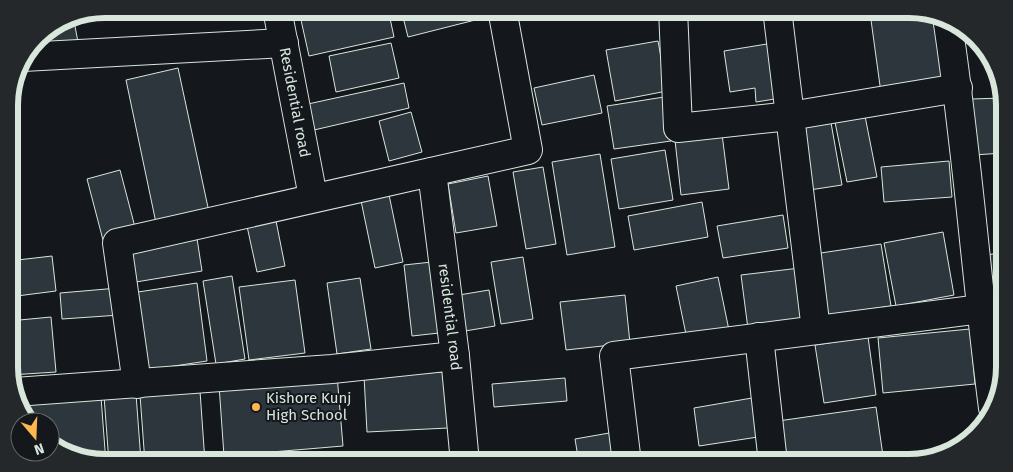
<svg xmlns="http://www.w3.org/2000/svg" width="1013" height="472" font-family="'Fira Sans',sans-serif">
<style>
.building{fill:#2c363c;stroke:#d8e6dc}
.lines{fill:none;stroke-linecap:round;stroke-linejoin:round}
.minor-casing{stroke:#d8e6dc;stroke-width:30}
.minor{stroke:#14181c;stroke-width:28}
.poi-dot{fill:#ffb74d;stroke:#14181c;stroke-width:2}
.labels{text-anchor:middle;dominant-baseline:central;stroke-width:4;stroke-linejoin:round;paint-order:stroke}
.street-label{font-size:15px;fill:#d8e6dc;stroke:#14181c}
.poi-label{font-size:15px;fill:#d8e6dc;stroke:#14181c;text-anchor:start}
.rim{fill:none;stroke:#d8e6dc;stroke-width:6}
</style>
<rect width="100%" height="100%" fill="#14181c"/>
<path class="building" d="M 309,9 L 388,9 L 394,37 L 309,56 L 299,11 Z
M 401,9 L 494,9 L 495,15 L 408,37 Z
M 870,9 L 908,9 L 913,10 L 871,16 Z
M 929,13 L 934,14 L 944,85 L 881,93 L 871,20 Z
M 74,21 L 78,42 L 40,50 L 37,38 L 41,33 Z
M 658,41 L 667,91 L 615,101 L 606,50 Z
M 391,43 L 399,78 L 336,92 L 329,56 Z
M 773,43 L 781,98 L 756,102 L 755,88 L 730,92 L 724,51 Z
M 178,68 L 209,212 L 156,223 L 126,80 Z
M 594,75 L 602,113 L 542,125 L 534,88 Z
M 404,83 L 409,108 L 314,130 L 308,104 Z
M 664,97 L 671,141 L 614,149 L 607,106 Z
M 1003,98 L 1004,153 L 973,155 L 971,99 Z
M 411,112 L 422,152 L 389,161 L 379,121 Z
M 865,116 L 877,177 L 847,182 L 835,122 Z
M 830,117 L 842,185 L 803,191 L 792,123 Z
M 722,134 L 729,189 L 681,195 L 675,140 Z
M 665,150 L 673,200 L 619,209 L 611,159 Z
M 600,154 L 615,247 L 567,255 L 552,162 Z
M 949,161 L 952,197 L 884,202 L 881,167 Z
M 1004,164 L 1004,193 L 999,165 Z
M 543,167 L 556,244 L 526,249 L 513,172 Z
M 120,170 L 136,231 L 103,240 L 87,179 Z
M 488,176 L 497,226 L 456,233 L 448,184 Z
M 388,190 L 403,262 L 375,268 L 360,196 Z
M 702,202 L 708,237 L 634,250 L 628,216 Z
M 274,211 L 285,266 L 257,272 L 245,217 Z
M 783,215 L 788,248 L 723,258 L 717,226 Z
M 196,232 L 202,271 L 136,282 L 130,243 Z
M 943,232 L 954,295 L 896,306 L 884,243 Z
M 881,244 L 891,306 L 823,316 L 814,254 Z
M 1004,252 L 1004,289 L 993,291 L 987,255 Z
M 52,256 L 56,291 L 9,297 L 9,261 Z
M 523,257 L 533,319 L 501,324 L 491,262 Z
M 441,261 L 448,332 L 412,336 L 404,265 Z
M 800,268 L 806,321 L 748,329 L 741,275 Z
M 232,276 L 245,359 L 216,364 L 203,281 Z
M 718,277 L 730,335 L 688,344 L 676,286 Z
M 360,278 L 371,349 L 337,354 L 327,283 Z
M 295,280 L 305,353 L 249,360 L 239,287 Z
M 197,283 L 207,361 L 148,370 L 138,292 Z
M 118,288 L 120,315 L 62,319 L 60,293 Z
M 489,290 L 495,326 L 459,332 L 453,296 Z
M 625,295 L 630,343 L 566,350 L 560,302 Z
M 51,317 L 56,372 L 10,375 L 9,321 Z
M 1004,318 L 1004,367 L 1001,381 L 992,320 Z
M 970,329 L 975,384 L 883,393 L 878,338 Z
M 868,337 L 876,395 L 824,403 L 815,345 Z
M 445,372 L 448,428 L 367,432 L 364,376 Z
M 337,375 L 343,446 L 224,456 L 219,385 Z
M 565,378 L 567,401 L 494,407 L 492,384 Z
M 200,391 L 205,462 L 145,463 L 140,395 Z
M 136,394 L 141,461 L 109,463 L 104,396 Z
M 101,397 L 106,463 L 68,456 L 50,442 L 50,422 L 27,422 L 19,403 Z
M 752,398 L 758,437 L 699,446 L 694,408 Z
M 876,407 L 884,463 L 777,463 L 771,422 Z
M 615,432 L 620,463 L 579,463 L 575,439 Z
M 957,449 L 933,457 L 932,452 Z"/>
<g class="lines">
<g class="minor-casing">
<g id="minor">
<path id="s1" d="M 277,9 L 313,197"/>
<path d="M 673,9 L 678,128 L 790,116 L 958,88"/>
<path d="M 777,9 L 816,330"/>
<path d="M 947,17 C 967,147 976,278 993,408"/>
<path d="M 23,57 L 284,43"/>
<path id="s2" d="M 432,172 L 455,356 L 465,463"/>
<path d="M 759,337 L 773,463"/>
<path d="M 137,384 L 117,243 L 528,150 L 502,9"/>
<path d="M 15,392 L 332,369 L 455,356"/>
<path d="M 627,463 L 614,356 L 1004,306"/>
</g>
</g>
<use href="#minor" class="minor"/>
</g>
<circle class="poi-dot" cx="256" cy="407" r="5"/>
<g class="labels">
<g class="street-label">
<text stroke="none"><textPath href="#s1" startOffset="95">Residential road</textPath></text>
<text stroke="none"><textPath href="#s2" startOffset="146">residential road</textPath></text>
</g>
<g class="poi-label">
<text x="266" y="398">Kishore Kunj<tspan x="266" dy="17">High School</tspan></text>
</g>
</g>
<path d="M0 0H1013V472H0ZM105 18H909A87 87 0 0 1 996 105V367A87 87 0 0 1 909 454H105A87 87 0 0 1 18 367V105A87 87 0 0 1 105 18Z" fill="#24282b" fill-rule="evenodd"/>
<path class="rim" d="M105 18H909A87 87 0 0 1 996 105V367A87 87 0 0 1 909 454H105A87 87 0 0 1 18 367V105A87 87 0 0 1 105 18Z"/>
<g transform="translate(35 437) rotate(161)"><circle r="24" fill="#14181c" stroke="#626a69"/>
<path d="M0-4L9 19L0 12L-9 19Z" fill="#ffb74d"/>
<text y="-8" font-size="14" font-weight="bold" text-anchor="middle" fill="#d8e6dc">N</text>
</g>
</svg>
